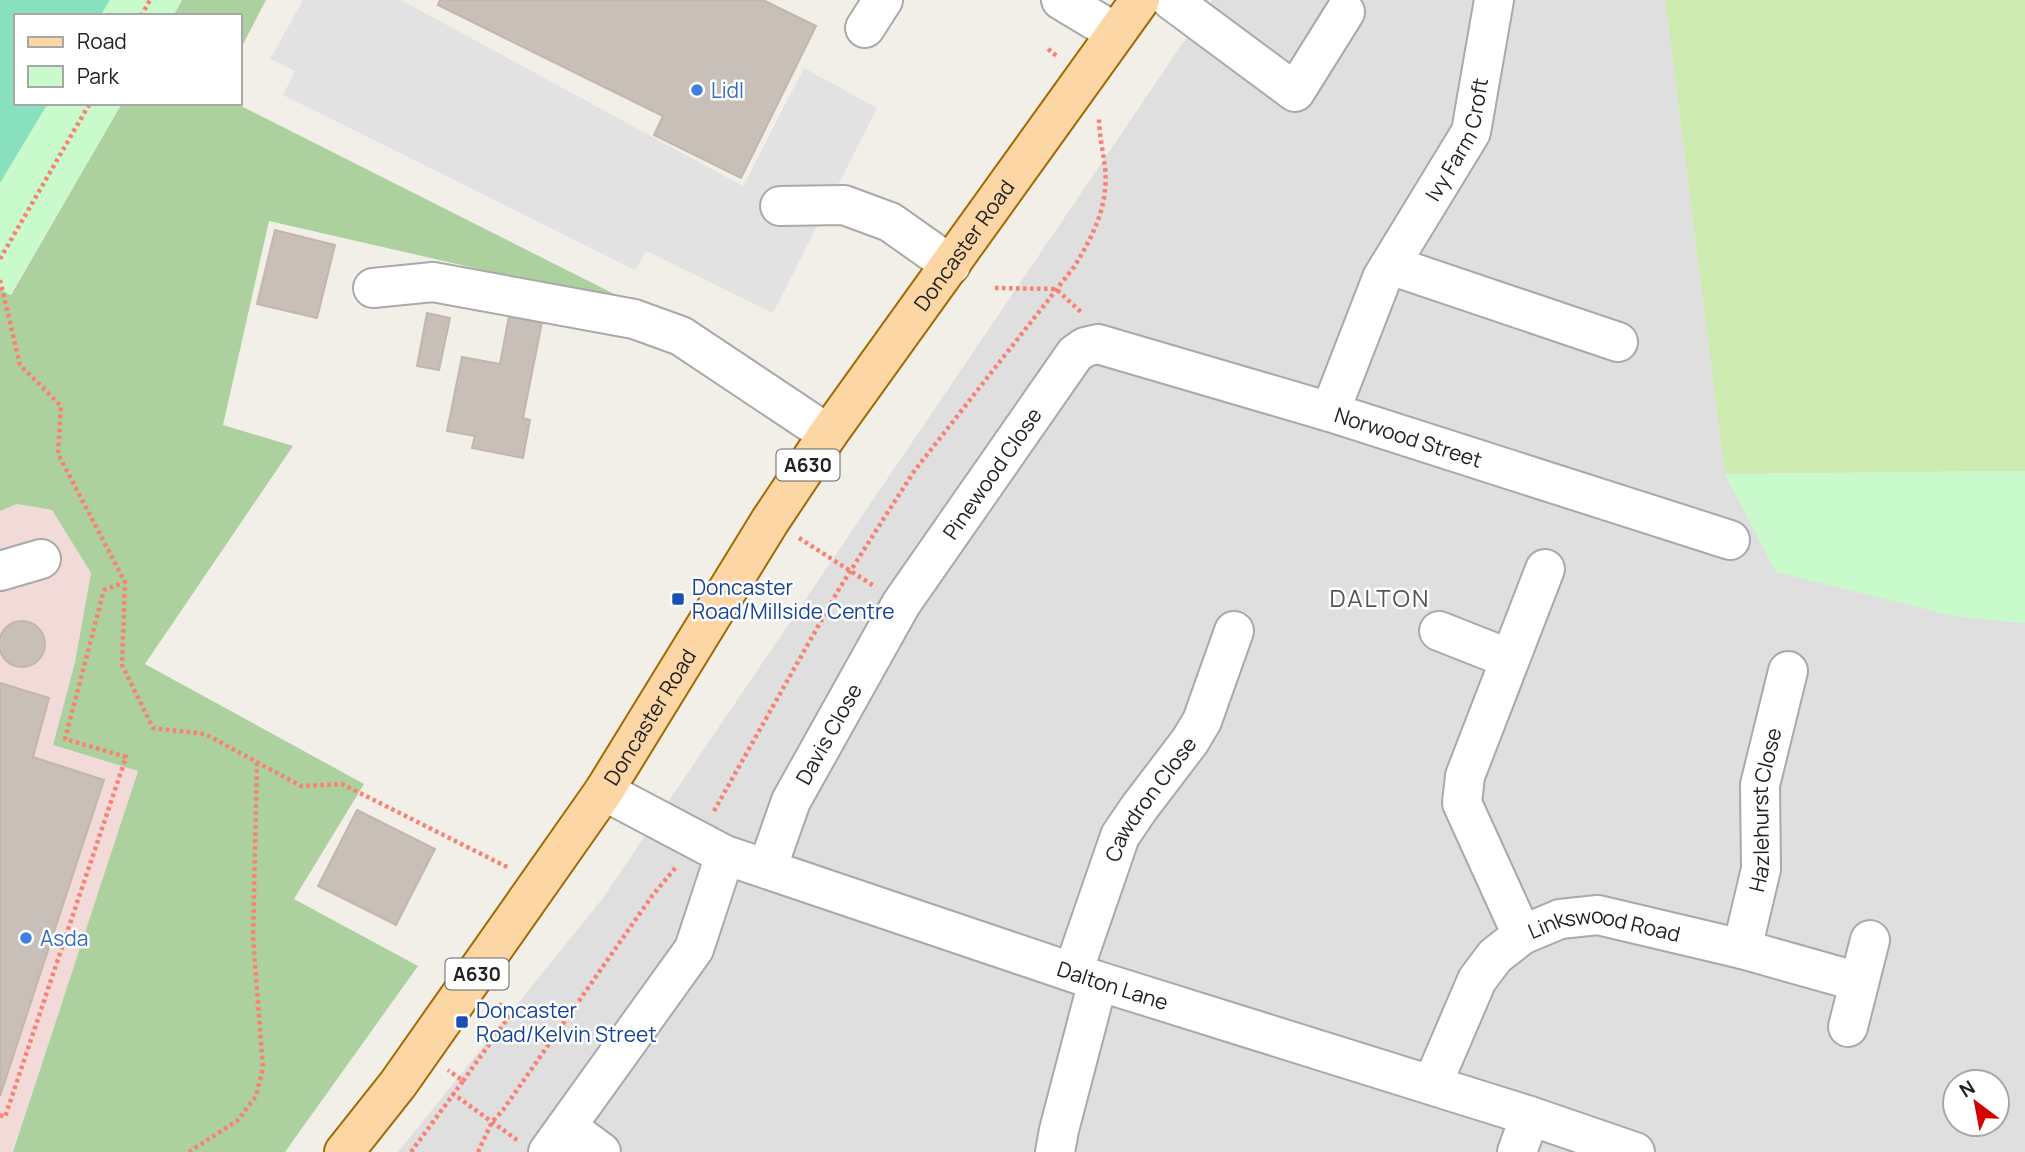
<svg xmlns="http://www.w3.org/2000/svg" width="2025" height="1152" font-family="Manrope,sans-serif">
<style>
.residential{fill:#e0dfdf;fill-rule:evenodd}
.commercial{fill:#f2dad9}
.grass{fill:#cdebb0}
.forest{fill:#add19e}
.park{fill:#c8facc}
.pitch{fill:#88e0be}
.parking{fill:#e2e2e2}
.building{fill:#c7bfb8;stroke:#c4b6ab;stroke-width:2}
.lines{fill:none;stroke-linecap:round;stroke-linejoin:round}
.minor-casing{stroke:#a9a9a9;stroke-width:42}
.major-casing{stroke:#a06b00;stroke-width:42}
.path{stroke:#fa8072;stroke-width:4.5;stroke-dasharray:3.5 3.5;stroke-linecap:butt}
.minor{stroke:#fff;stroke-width:38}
.major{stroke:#fcd6a4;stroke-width:38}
.shop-dot{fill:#3f7fe0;stroke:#fff;stroke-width:2.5}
.transit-dot{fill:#1a4fb4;stroke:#fff;stroke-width:2.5}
.labels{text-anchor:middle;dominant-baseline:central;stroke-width:5;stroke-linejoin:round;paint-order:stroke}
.shield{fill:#fff;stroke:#646464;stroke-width:2}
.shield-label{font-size:19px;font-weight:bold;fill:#222}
.shop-label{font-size:21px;fill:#366cbe;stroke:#fff;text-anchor:start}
.street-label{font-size:21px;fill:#222;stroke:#fff}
.transit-label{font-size:21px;fill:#164399;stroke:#fff;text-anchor:start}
.quarter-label{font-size:24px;letter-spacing:2px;fill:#555;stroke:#fff}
</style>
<rect width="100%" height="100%" fill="#f2efe9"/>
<path class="residential" d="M 1212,0 L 1665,0 L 1725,474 L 1776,571 L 1954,616 L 2025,623 L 2025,1152 L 398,1152 L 603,898 ZM 1955,1082 L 1997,1082 L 1997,1124 L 1955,1124 Z"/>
<path class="commercial" d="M 17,504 L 52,510 L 91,573 L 75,662 L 53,745 L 138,771 L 13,1152 L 0,1152 L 0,511 Z"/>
<path class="grass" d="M 1665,0 L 2025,0 L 2025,471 L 1725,474 Z"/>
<path class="forest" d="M 182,0 L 266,0 L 240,50 L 240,16 L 173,16 Z
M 122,103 L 235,103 L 636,305 L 269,221 L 223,425 L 293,446 L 145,664 L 364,784 L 294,899 L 418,966 L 285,1152 L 13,1152 L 138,771 L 53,745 L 75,662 L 91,573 L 52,510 L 17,504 L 0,511 L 0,289 L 11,295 Z"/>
<path class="park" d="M 0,0 L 182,0 L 173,16 L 16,16 L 16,103 L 122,103 L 10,295 L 0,289 Z
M 2025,471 L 2025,623 L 1954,616 L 1776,572 L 1725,474 Z"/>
<path class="pitch" d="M 0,0 L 110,0 L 100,16 L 16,16 L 16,103 L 48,103 L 0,183 Z"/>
<path class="parking" d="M 303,0 L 401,0 L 743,186 L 804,68 L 877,108 L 773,313 L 646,251 L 635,270 L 283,95 L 295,71 L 270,59 Z"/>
<path class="building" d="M 440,0 L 763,0 L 816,26 L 741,178 L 654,135 L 663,116 L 438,5 Z
M 275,230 L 335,245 L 317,318 L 257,304 Z
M 510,311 L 543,317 L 523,418 L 530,420 L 523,458 L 472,448 L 475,436 L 447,431 L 462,357 L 500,364 Z
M 427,313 L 450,318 L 439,370 L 417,366 Z
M-1 644a23 23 0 1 1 46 0a23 23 0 1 1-46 0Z
M 0,683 L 49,698 L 33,757 L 104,780 L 0,1096 Z
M 357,810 L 435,849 L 396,925 L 318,886 Z"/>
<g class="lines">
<g class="minor-casing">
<g id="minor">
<path d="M 1061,0 L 1116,33"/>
<path d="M 1171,0 L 1295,92 L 1345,12"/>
<path d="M 865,28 L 883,0"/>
<path d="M 780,206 L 844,205 L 890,222 L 951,265"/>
<path d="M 1390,265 L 1618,342"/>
<path d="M 373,288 L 433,282 L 634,319 L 681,336 L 828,434"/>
<path id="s1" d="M 1330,412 L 1382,278 L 1471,132 L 1494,0"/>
<path d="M 0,571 L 41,559"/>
<path d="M 1439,631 L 1510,659"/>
<path id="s2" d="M 604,791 L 725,855 L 1098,981 L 1530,1116 L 1635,1152"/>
<path id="s3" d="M 767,869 L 791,801 L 901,604 L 1075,354 L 1085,347 L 1098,344 L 1330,412 L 1730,540"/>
<path d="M 1522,935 L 1462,803 L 1465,776 L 1545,569"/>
<path id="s4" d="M 1742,949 L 1761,869 L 1760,785 L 1788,671"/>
<path id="s5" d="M 1073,972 L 1120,836 L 1139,808 L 1190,741 L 1202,721 L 1234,631"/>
<path d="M 1848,1027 L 1870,940"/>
<path id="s6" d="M 1432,1085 L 1477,980 L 1495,956 L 1522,935 L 1560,919 L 1598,915 L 1742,949 L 1859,982"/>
<path d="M 567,1127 L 601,1152"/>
<path d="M 548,1152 L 694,949 L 725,855"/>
<path d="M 1055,1152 L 1059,1130 L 1098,981"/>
<path d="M 1517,1152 L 1530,1116"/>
</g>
</g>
<g class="major-casing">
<g id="major">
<path id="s7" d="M 344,1152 L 398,1084 L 604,791 L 770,521 L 828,434 L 1140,0"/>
</g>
</g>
<path class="path" d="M 141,16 L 150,0
M 1048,49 L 1058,57
M 0,259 L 90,103
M 0,280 L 20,365 L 61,406 L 58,454 L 125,582 L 122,665 L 153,728 L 205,734 L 301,786 L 342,784 L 509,868
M 995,288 L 1056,289 L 1081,312
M 799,538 L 874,586
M 714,811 L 839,589 L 884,518 L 915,470 L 1074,267 C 1093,236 1109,205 1105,167 C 1103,151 1099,134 1099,118
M 463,1081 L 508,1018 L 498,1001
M 452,1093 L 517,1140
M 0,1115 L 5,1117 L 126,757 L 65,739 L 104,590 L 125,582
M 189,1152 L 238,1120 L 256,1096 L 263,1068 L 253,938 L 257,762
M 411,1152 L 463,1081 L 448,1070
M 478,1152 L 492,1122 L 503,1110 L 652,896 L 676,867"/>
<use href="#minor" class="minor"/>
<use href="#major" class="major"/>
</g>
<g class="shop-dot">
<circle cx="697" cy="90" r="7"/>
<circle cx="26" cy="938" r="7"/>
</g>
<g class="transit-dot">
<rect x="671" y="592" width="14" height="14" rx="3.5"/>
<rect x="455" y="1015" width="14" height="14" rx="3.5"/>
</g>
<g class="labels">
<g class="shield">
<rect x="776.5" y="449.5" width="63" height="31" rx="5"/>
<rect x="445.5" y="958.5" width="63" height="31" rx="5"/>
</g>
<g class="shield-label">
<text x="808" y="465">A630</text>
<text x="477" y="974">A630</text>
</g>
<g class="shop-label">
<text x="711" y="90">Lidl</text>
<text x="40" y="938">Asda</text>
</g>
<g class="street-label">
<text stroke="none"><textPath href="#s1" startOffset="303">Ivy Farm Croft</textPath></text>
<text stroke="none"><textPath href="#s7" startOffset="1099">Doncaster Road</textPath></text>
<text stroke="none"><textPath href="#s3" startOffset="952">Norwood Street</textPath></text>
<text stroke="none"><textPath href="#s3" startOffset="457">Pinewood Close</textPath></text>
<text stroke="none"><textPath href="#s7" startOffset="532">Doncaster Road</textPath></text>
<text stroke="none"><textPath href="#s3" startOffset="149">Davis Close</textPath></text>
<text stroke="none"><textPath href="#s5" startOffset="191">Cawdron Close</textPath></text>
<text stroke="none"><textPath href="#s4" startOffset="142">Hazlehurst Close</textPath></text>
<text stroke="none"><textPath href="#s6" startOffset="264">Linkswood Road</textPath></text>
<text stroke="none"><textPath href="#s2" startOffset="546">Dalton Lane</textPath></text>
</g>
<g class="transit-label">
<text x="692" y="587">Doncaster<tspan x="692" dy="24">Road/Millside Centre</tspan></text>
<text x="476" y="1010">Doncaster<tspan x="476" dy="24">Road/Kelvin Street</tspan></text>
</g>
<g class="quarter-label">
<text x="1380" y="597">DALTON</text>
</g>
</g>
<rect x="14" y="14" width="228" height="91" fill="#ffffff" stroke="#a7a7a7" stroke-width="2"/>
<rect x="28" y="37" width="35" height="10" fill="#fcd6a4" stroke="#a7a7a7" stroke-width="2"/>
<text x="77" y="49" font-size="21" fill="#222222">Road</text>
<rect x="28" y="66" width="35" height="21" fill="#c8facc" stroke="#a7a7a7" stroke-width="2"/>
<text x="77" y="84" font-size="21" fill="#222222">Park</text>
<g transform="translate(1976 1103) rotate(328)"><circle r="33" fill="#ffffff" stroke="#a7a7a7" stroke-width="2"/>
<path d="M0-5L12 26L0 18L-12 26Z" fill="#d40000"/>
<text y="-10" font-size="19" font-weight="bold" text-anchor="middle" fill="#222222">N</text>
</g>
</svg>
